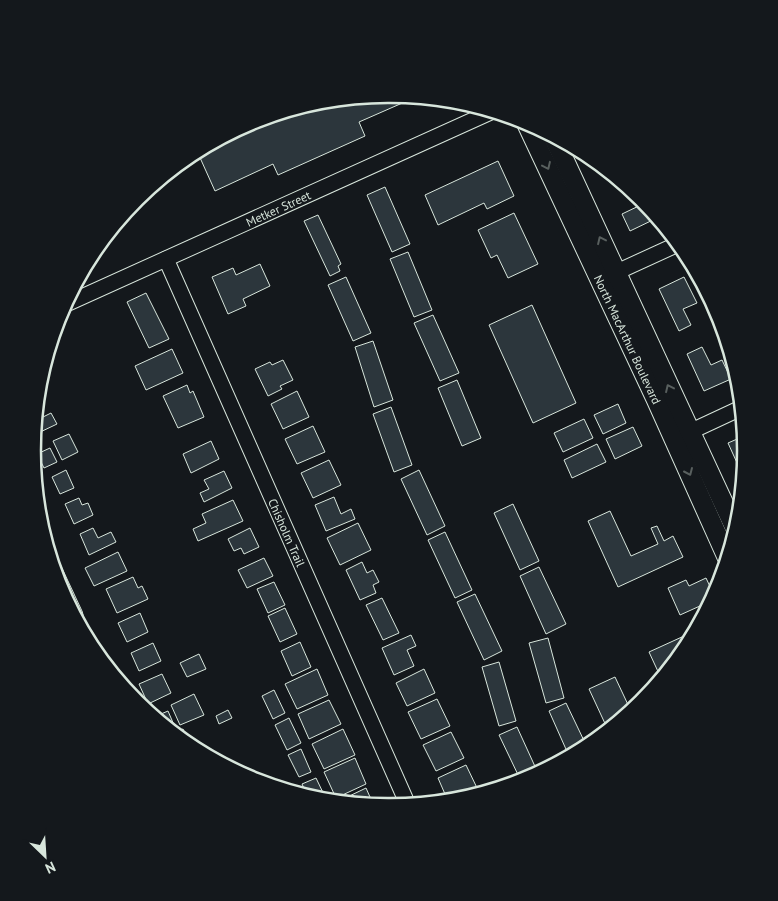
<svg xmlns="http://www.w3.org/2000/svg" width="778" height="901" font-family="'PT Sans',sans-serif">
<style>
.building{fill:#2c363c;stroke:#d8e6dc}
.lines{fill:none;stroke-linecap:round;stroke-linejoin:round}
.minor-casing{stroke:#d8e6dc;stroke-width:17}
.major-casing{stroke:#d8e6dc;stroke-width:21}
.minor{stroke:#14181c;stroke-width:15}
.major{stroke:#14181c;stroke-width:19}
.oneway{stroke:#59605f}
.labels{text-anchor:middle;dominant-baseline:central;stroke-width:4;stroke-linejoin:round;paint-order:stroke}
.street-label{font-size:12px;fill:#d8e6dc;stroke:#14181c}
.rim{fill:none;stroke:#d8e6dc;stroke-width:2.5}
</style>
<rect width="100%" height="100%" fill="#14181c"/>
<path class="building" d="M 389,94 L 416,97 L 359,122 L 365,136 L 278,175 L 273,164 L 215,191 L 197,151 L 253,121 L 320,101 Z
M 498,161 L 514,196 L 487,209 L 484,203 L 438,225 L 425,195 Z
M 385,187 L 410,244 L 392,252 L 367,195 Z
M 645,203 L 657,218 L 630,231 L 622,214 Z
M 514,213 L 538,264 L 508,278 L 497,255 L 491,258 L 478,230 Z
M 318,215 L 341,264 L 338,266 L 340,271 L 330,276 L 304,221 Z
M 408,252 L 432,310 L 414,317 L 390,259 Z
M 260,264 L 270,286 L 243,299 L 246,306 L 228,314 L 212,277 L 233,268 L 236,275 Z
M 696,273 L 706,290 L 701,292 L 692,274 Z
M 346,277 L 371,333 L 353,341 L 328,285 Z
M 684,277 L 697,303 L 683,309 L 691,325 L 679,331 L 659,289 Z
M 146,293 L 169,339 L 149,348 L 127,302 Z
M 532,305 L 576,403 L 533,423 L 489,325 Z
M 433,315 L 459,373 L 440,381 L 414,323 Z
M 373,341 L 393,400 L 374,407 L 355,347 Z
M 702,347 L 711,365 L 722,360 L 731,379 L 704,391 L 687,354 Z
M 172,349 L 183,373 L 146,390 L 135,366 Z
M 283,360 L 293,380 L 280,386 L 282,389 L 268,396 L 255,369 L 270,362 L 272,365 Z
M 457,380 L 481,438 L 462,446 L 438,388 Z
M 187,385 L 190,393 L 193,391 L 204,417 L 178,428 L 163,396 Z
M 297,391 L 309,417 L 283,429 L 271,404 Z
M 618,404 L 626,423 L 603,434 L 594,415 Z
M 391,407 L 412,465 L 394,472 L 373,414 Z
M 41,410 L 43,417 L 51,413 L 57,424 L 34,435 L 36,412 Z
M 584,419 L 593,438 L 563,452 L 554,433 Z
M 313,426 L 325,452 L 297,464 L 285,439 Z
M 633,427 L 642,446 L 615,459 L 606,439 Z
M 69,434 L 78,452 L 62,460 L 53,441 Z
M 744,436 L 746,450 L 743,476 L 728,443 Z
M 211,441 L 219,459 L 191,473 L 183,454 Z
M 597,444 L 606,462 L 572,478 L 564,460 Z
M 50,448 L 57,462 L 44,468 L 37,454 Z
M 329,460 L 341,485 L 313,498 L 301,473 Z
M 66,470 L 74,488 L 60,494 L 52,477 Z
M 419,470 L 445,526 L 427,535 L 401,479 Z
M 224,471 L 232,488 L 204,502 L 200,493 L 209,489 L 204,480 Z
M 334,497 L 341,514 L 351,509 L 355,519 L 326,531 L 315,505 Z
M 79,498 L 82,505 L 88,503 L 93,515 L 74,524 L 65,504 Z
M 233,500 L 243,521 L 198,541 L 193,529 L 206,523 L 202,514 Z
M 513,504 L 539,561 L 520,570 L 494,513 Z
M 610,511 L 631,556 L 658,544 L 651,528 L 657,526 L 664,541 L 673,536 L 683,557 L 618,587 L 588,521 Z
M 358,523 L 371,550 L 340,565 L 327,538 Z
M 93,528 L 98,538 L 111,532 L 116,542 L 89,555 L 80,534 Z
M 250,528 L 259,547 L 244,554 L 241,548 L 234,551 L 228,539 Z
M 445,532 L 472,590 L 455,598 L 428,540 Z
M 118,552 L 127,571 L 94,586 L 85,568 Z
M 264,558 L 273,576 L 247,588 L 238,570 Z
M 362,562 L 367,573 L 373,570 L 379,582 L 373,585 L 376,593 L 360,600 L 346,570 Z
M 539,567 L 566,624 L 546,634 L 520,576 Z
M 133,577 L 138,588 L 142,586 L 148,599 L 117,613 L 106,589 Z
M 706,578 L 714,595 L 711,601 L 680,615 L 668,588 L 686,580 L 689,586 Z
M 274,582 L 285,605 L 268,613 L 257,589 Z
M 475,594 L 502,651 L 484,660 L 457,602 Z
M 382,598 L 399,633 L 383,640 L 366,605 Z
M 285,608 L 297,634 L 280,642 L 268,616 Z
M 140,613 L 148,632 L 127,642 L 118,623 Z
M 695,631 L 685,649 L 661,678 L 649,652 Z
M 411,635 L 416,646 L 407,650 L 414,666 L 394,675 L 382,648 Z
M 548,638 L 564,698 L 546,703 L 529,643 Z
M 300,642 L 311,667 L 292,676 L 281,651 Z
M 153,643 L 161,661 L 139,671 L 131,653 Z
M 199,654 L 206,669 L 187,677 L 180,663 Z
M 499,662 L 516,721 L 499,726 L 482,667 Z
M 317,669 L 328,695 L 297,709 L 285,684 Z
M 424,669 L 435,693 L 407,706 L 396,683 Z
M 162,674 L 171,693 L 148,704 L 139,684 Z
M 615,677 L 631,711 L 608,730 L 589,689 Z
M 274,690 L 285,713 L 273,719 L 262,696 Z
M 194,694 L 204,715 L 180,725 L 171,705 Z
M 437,699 L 450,726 L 421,739 L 408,712 Z
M 329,700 L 341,724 L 309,739 L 298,714 Z
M 566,703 L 587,747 L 569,756 L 549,711 Z
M 228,710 L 232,718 L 219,724 L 216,716 Z
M 168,711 L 174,725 L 168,728 L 154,717 Z
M 289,718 L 301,743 L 287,750 L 275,725 Z
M 517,727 L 538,773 L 521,781 L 499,735 Z
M 183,729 L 191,747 L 174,733 Z
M 343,729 L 355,755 L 324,769 L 312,744 Z
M 451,732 L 464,758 L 436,771 L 423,745 Z
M 301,749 L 311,772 L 299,777 L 288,755 Z
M 355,758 L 366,784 L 336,798 L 324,772 Z
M 466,765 L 478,790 L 456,800 L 448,801 L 438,778 Z
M 316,778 L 327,801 L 308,797 L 302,784 Z
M 366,788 L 374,806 L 337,802 Z"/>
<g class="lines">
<g class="minor-casing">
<g id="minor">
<path id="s1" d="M 166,259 L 408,805"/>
<path d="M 606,277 L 678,244"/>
<path id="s2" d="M 64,305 L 493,111"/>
<path d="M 681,436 L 741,408"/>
<path d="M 54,570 L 75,615"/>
</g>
</g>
<g class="major-casing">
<g id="major">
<path id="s3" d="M 526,122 L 656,399 L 727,557"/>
<path d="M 553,136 L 736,530"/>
</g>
</g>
<use href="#minor" class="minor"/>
<use href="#major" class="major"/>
</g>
<defs><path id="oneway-chevron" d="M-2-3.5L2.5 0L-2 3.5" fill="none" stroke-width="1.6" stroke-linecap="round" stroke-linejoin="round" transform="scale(1.25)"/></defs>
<g class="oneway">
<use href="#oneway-chevron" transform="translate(547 166) rotate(65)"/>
<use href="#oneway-chevron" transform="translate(601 240) rotate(-115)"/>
<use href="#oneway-chevron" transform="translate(669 388) rotate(-115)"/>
<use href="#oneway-chevron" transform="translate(689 472) rotate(66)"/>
</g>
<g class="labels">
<g class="street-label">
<text stroke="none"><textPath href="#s2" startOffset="235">Metker Street</textPath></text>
<text stroke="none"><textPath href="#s3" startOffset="240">North MacArthur Boulevard</textPath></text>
<text stroke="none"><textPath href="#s1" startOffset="299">Chisholm Trail</textPath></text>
</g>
</g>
<path d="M0 0H778V901H0ZM388 103H390A347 347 0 0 1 737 450V451A347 347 0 0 1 390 798H388A347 347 0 0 1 41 451V450A347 347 0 0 1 388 103Z" fill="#14181c" fill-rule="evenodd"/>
<path class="rim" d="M388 103H390A347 347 0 0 1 737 450V451A347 347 0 0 1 390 798H388A347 347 0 0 1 41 451V450A347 347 0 0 1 388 103Z"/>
<g transform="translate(45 856) rotate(155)" stroke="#14181c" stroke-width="4" paint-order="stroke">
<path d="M0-4L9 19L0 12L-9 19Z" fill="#d8e6dc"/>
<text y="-8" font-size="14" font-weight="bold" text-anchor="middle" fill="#d8e6dc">N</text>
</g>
</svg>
